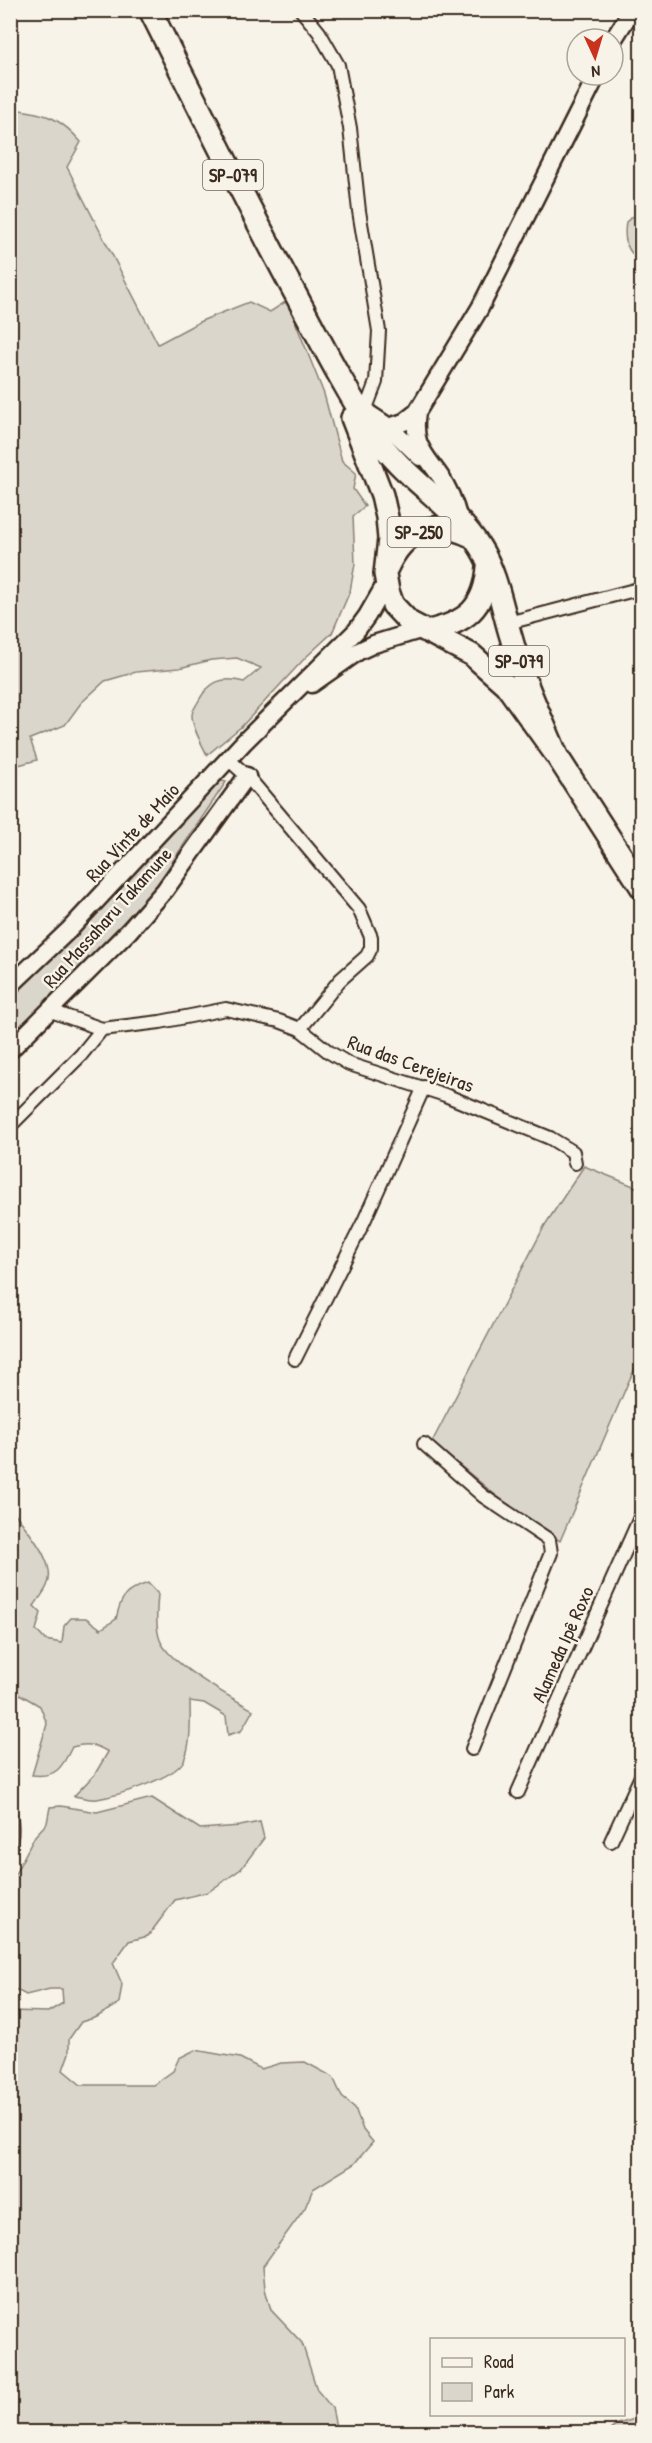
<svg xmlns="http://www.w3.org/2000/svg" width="652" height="2443" font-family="'Patrick Hand',sans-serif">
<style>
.green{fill:#dbd6cb;stroke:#8b8074;stroke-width:1.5}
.water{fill:#b4aca0;stroke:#84786c;stroke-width:1.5}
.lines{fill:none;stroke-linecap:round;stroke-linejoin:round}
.street-casing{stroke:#3b2a1e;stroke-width:16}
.secondary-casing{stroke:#3b2a1e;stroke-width:21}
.highway-casing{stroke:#3b2a1e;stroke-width:26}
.street{stroke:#f7f3e8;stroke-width:12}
.secondary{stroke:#f7f3e8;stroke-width:16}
.highway{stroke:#f7f3e8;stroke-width:21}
.labels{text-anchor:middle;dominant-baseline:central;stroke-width:5;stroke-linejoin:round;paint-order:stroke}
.shield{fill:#f7f3e8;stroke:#73665b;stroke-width:1.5}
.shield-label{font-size:18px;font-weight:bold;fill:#3b2a1e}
.street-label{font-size:20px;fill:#3b2a1e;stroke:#f7f3e8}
</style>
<rect width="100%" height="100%" fill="#f7f3e8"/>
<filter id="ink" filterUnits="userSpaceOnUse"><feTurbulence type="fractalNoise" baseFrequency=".0167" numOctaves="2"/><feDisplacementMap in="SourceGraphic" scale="12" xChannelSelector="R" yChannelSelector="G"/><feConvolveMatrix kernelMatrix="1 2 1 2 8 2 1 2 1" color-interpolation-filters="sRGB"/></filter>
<g filter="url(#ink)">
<path class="green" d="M 20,110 C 49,114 62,120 81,142 L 67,167 L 158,344 L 201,321 L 249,302 L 270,312 L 287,301 L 324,394 L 342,461 L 356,473 L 353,489 L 365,506 L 353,516 L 355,564 L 350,591 L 332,633 L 306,657 L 242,726 L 207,755 C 202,744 192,728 192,715 C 192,711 196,706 198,702 C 209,681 222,676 244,682 L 261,668 L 237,658 L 211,660 L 179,668 L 136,672 L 105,681 L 81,703 L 65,725 L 30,739 L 37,760 L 11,767 L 10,118 Z
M 641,210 L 641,263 C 627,250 623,242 626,222 Z
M 218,780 L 226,782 L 152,892 L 11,1040 L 11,990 Z
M 584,1166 L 641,1189 L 641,1356 L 628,1383 L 560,1541 L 519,1515 L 432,1442 L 545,1225 Z
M 11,1508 C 24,1527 59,1563 47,1586 C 44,1593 38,1600 34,1606 L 41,1613 L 36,1630 L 45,1640 L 62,1643 L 64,1626 L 71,1618 L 86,1618 L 101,1629 L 116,1619 C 121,1596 125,1591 148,1583 L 158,1594 C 157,1608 155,1627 160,1640 C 169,1664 230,1697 253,1710 L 241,1731 L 228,1735 L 226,1716 L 204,1703 L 190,1701 C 190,1719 192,1743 184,1760 C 176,1778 116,1796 97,1799 C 90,1800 81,1797 74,1796 L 95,1774 L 108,1752 C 95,1744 86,1743 72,1747 C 62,1768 56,1778 32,1775 L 47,1724 L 40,1706 L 11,1689 Z
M 152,1798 L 200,1829 L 240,1826 L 260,1822 L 264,1838 L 241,1869 L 208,1892 L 175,1900 L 148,1936 L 129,1941 L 113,1963 L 122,1984 L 119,2003 L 97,2017 L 81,2022 L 69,2039 L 69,2053 L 63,2070 L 81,2085 L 153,2085 L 173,2071 L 179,2058 L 195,2050 L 240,2058 L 261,2069 L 281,2063 L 305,2062 L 333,2077 L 342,2097 L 355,2108 L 363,2130 L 373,2142 L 354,2164 L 313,2189 L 305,2208 L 263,2266 L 265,2289 L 271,2310 L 302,2343 L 317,2390 L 332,2408 L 337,2432 L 11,2432 L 10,2140 L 16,2108 L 11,2101 L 11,2011 L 48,2012 L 63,2003 L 62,1989 L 50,1989 L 26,1995 L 11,1987 L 11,1878 L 14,1876 L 35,1836 L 47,1823 L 50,1807 L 61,1806 L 97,1812 Z
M 641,2417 L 641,2432 L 610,2432 L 615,2425 Z"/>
<path class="water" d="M 11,1802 C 21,1816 23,1840 11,1853 Z"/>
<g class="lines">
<g class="street-casing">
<path id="street" d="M 301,10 L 319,32 L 338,65 L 350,128 L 359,211 L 379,331 L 376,382 L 365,411
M 508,623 L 642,588
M 228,759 L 247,776 L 359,909 L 371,937 L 371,948 L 367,956 L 340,980 L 300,1029
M 51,1011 L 102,1029 L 160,1022 L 226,1009 L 279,1021 L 300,1029 L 329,1052 L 349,1064 L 445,1095 L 550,1138 L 573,1152 L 575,1163
M 10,1126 L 81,1055 L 102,1029
M 295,1359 L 364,1221 L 424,1087
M 424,1444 L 483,1496 L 549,1540 L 551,1553 L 472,1749
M 518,1792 L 642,1513
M 611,1841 L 642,1774"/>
</g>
<g class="secondary-casing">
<path id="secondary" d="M 613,40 L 632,10
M 360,408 L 389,427 L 404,422 L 417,412 L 480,308 L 597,75
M 417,412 C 412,444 423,452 440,476 C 449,489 455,504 459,520
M 389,427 L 420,457
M 312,684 L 359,651 L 374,644 L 423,629
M 10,986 L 70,929 L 244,742 L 356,631 L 367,616 L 386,583
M 10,1050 L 129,931 L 165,890 L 247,776"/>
</g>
<g class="highway-casing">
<path id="highway" d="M 150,10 C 198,106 246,203 297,297 C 322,344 346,391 375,435 C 403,478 453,504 480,547 C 497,574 502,608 511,637 C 522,678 541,717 557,756
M 352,418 L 382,495 L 387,517 L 389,539 L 385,574 L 388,591 L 393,605 L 409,622 L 472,655 L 506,685 L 557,756 L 642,888
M 387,568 C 404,530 434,518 471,536
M 428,631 C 466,623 485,608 488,567"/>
</g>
<use href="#street" class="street"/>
<use href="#secondary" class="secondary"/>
<use href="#highway" class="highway"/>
</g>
</g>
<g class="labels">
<g class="shield">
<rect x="203" y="160" width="60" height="30" rx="4.5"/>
<rect x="387.5" y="517" width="63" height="30" rx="4.5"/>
<rect x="489" y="646" width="60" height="30" rx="4.5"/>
</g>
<g class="shield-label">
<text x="233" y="175">SP-079</text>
<text x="419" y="532">SP-250</text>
<text x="519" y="661">SP-079</text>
</g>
<g class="street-label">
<text transform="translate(132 832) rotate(-47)">Rua Vinte de Maio</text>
<text transform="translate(107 917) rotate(-48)">Rua Massaharu Takamune</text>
<text transform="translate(411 1063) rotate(20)">Rua das Cerejeiras</text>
<text transform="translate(562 1644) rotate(-66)">Alameda Ipê Roxo</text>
</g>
</g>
<rect width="652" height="2443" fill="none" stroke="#f7f3e8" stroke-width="36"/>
<rect x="18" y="18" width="616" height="2407" fill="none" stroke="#3b2a1e" stroke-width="2" filter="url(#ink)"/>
<rect x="430" y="2338" width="195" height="78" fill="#f7f3e8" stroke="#aca397" stroke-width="1.5"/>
<rect x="442" y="2358" width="30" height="9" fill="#f7f3e8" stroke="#aca397" stroke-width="1.5"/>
<text x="484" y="2368" font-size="18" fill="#3b2a1e">Road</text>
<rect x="442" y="2383" width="30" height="18" fill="#dbd6cb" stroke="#aca397" stroke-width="1.5"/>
<text x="484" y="2398" font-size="18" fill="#3b2a1e">Park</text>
<g transform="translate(595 57) rotate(176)"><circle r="28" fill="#f7f3e8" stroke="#aca397" stroke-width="1.5"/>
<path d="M0-4.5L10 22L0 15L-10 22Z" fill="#c8321e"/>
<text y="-9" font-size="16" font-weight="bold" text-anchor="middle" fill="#3b2a1e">N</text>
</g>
</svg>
